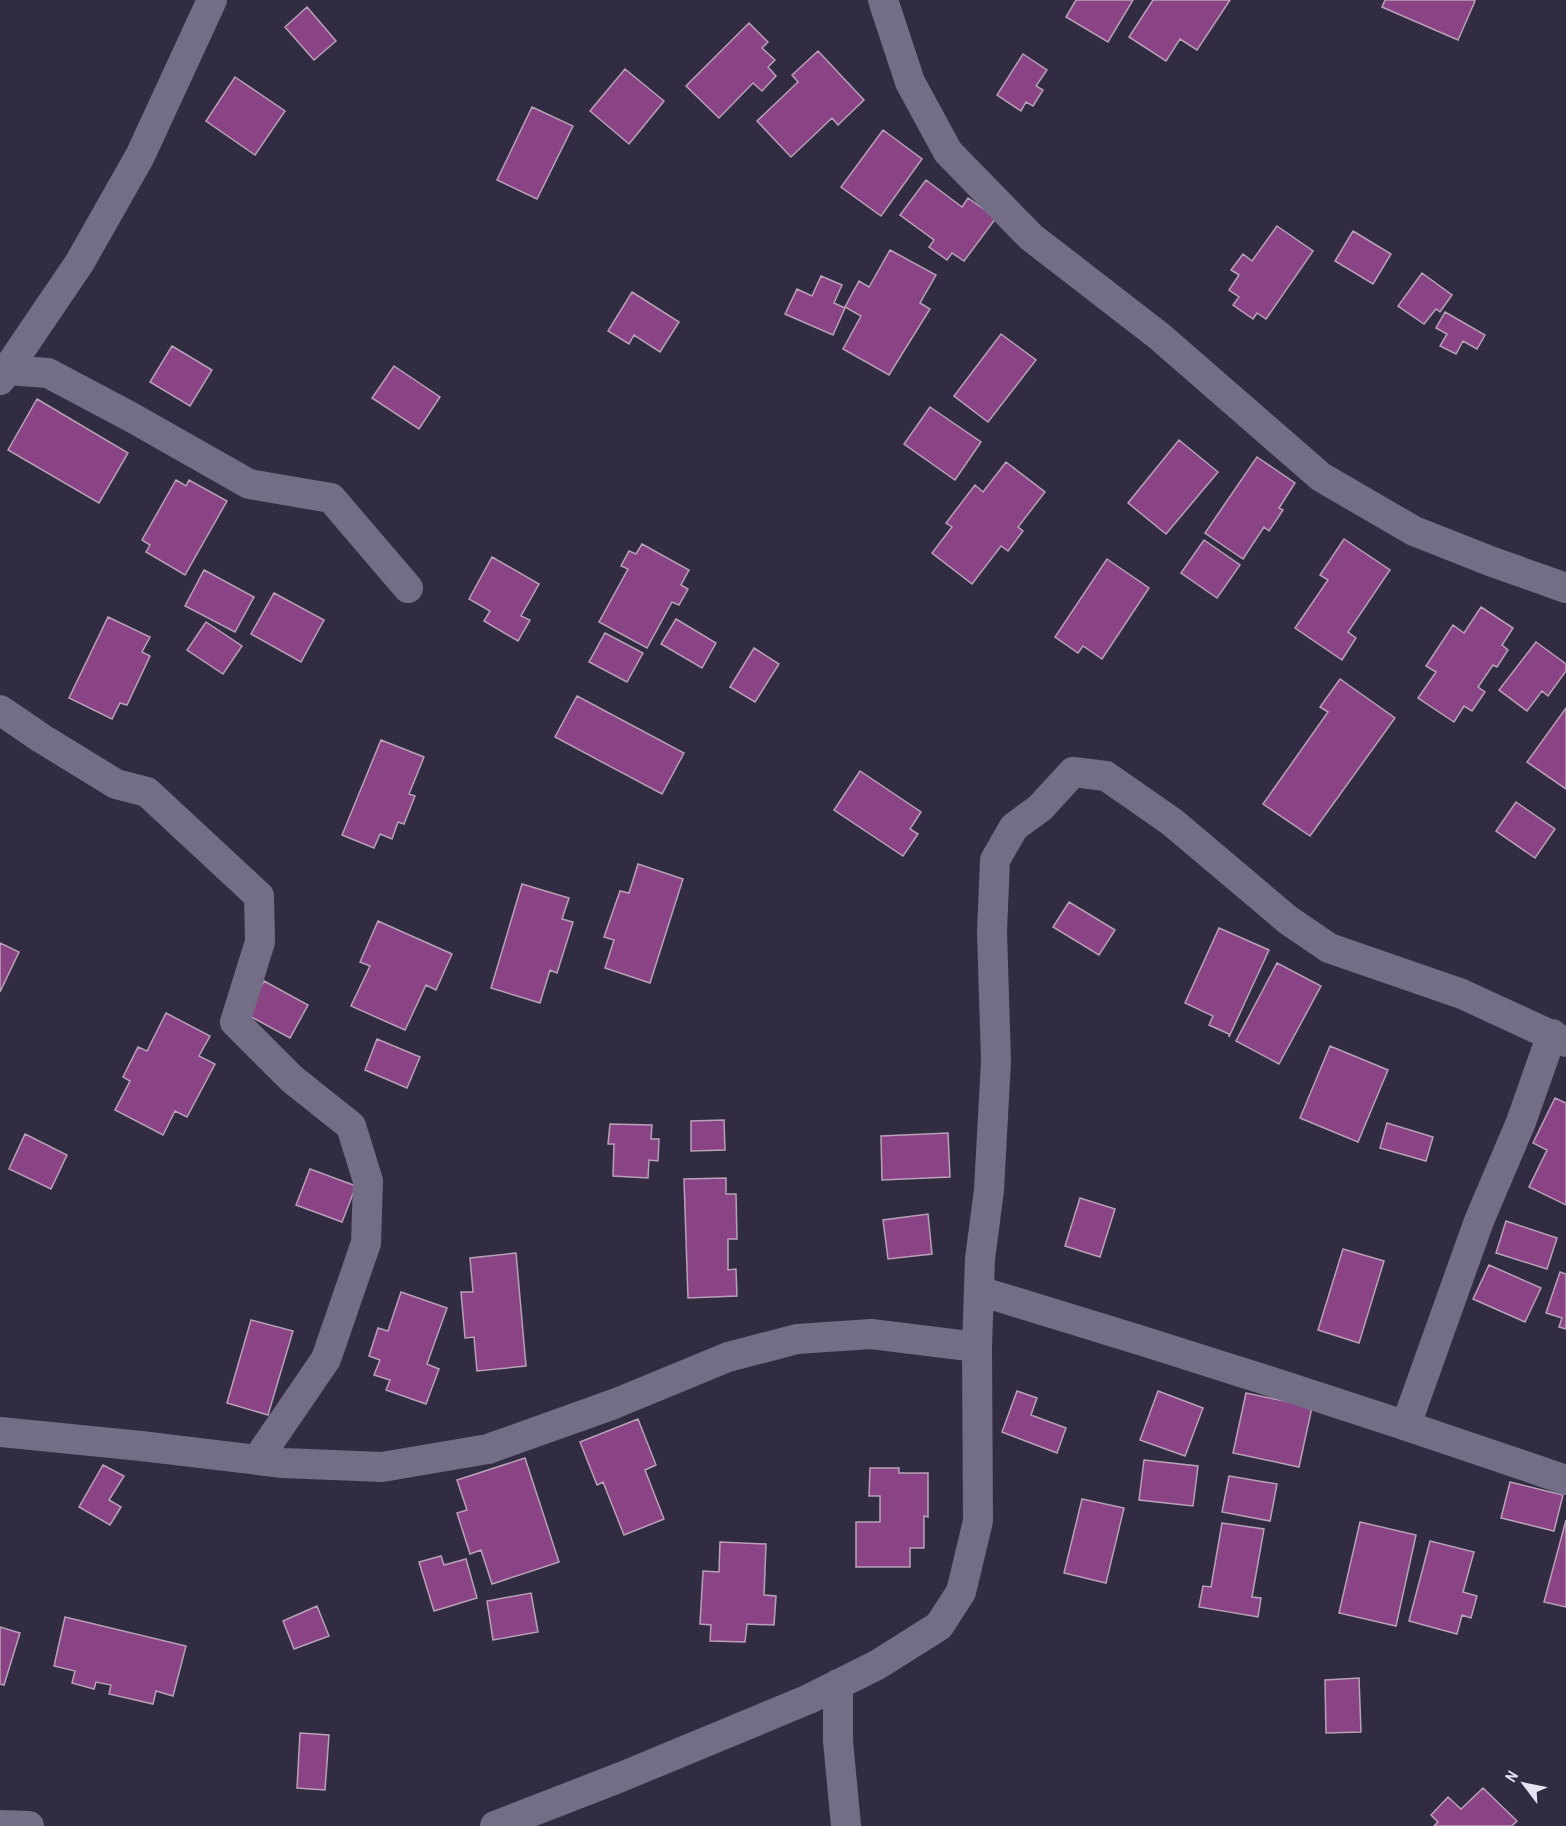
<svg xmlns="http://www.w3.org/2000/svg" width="1566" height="1826" font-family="'Archivo Narrow',sans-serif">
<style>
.building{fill:#8a4486;stroke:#b8a1b6;stroke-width:1.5}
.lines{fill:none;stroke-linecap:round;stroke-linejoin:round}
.minor{stroke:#736d86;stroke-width:30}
</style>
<rect width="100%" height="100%" fill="#322c42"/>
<path class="building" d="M 1076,0 L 1133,0 L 1108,42 L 1066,17 Z
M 1153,0 L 1230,0 L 1197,50 L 1180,39 L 1166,61 L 1129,37 Z
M 1385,0 L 1473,0 L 1475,1 L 1458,40 L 1382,7 Z
M 307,7 L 336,41 L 314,60 L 285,27 Z
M 749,23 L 768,42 L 762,48 L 775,60 L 768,67 L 776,76 L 762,91 L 753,83 L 719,118 L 686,86 Z
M 818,51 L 864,100 L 838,125 L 832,118 L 791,157 L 757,121 L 798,82 L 792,75 Z
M 1023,54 L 1047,70 L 1036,86 L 1043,90 L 1033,106 L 1026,102 L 1021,111 L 997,95 Z
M 625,69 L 664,101 L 629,144 L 590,111 Z
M 235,77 L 285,111 L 255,155 L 206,121 Z
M 532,107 L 573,126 L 537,199 L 497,180 Z
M 883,130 L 922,159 L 881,216 L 841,187 Z
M 926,180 L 962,207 L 968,198 L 996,218 L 964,261 L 952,253 L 947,260 L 929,247 L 934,240 L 900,215 Z
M 1277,226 L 1313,251 L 1266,319 L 1257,313 L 1253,319 L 1233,305 L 1239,297 L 1229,290 L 1239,275 L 1231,270 L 1243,254 L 1252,261 Z
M 1353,231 L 1391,254 L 1373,284 L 1335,261 Z
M 890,250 L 936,275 L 920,303 L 930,309 L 889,375 L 843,349 L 861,316 L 845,307 L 859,281 L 869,287 Z
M 1422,273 L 1452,295 L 1440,312 L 1436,309 L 1424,324 L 1398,306 Z
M 821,276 L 842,285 L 834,303 L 845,308 L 833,335 L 785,314 L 797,289 L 812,296 Z
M 632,292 L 679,322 L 660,352 L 634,335 L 629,344 L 608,331 Z
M 1445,312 L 1485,335 L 1477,349 L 1463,341 L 1456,354 L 1440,346 L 1447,334 L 1436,328 Z
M 1001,334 L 1036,360 L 988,422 L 954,396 Z
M 172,346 L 212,370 L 190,406 L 150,382 Z
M 394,366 L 440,397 L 419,429 L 372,398 Z
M 37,399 L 128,453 L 99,503 L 8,450 Z
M 930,407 L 981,442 L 955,480 L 904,444 Z
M 1179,440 L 1218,472 L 1166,534 L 1128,503 Z
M 1257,457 L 1295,483 L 1279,508 L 1283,510 L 1269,531 L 1264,527 L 1243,559 L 1205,533 Z
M 1006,462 L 1045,492 L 1018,527 L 1023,531 L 1008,551 L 1001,546 L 972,584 L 932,553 L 952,527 L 946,523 L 975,485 L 983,492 Z
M 176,480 L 186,486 L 189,480 L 227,501 L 185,575 L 146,552 L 150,545 L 142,540 Z
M 1344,539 L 1390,570 L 1348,632 L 1356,638 L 1342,660 L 1295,628 L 1328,580 L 1320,575 Z
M 1204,540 L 1240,565 L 1217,598 L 1181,573 Z
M 642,544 L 689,570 L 681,585 L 688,589 L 679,605 L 672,602 L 647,648 L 599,622 L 628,569 L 621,566 L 629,551 L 636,554 Z
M 492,557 L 539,584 L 521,616 L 530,620 L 518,641 L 484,621 L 490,611 L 469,599 Z
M 1107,559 L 1149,588 L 1102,659 L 1083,646 L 1078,653 L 1055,637 Z
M 204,570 L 254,597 L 235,632 L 185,606 Z
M 274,593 L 324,620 L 301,662 L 251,634 Z
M 1481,607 L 1513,628 L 1502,645 L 1508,650 L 1497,667 L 1493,665 L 1478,687 L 1485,692 L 1472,711 L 1464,706 L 1454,722 L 1418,698 L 1436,672 L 1426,666 L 1453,625 L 1464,633 Z
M 108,617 L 150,637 L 142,652 L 150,656 L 127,705 L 120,703 L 112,719 L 69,698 Z
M 676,619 L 716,643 L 702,668 L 661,644 Z
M 206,622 L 242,646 L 223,674 L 187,650 Z
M 605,633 L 643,653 L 627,682 L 589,662 Z
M 1536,642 L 1566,664 L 1566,671 L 1548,696 L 1542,691 L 1527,711 L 1499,690 Z
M 754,648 L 779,664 L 755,702 L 730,687 Z
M 1340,679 L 1395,718 L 1310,836 L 1263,804 L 1328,712 L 1320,707 Z
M 577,696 L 684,753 L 662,794 L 555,737 Z
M 1566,708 L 1566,789 L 1527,762 Z
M 381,740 L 424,757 L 409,794 L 415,796 L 404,824 L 398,822 L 392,839 L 380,834 L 374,848 L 342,835 Z
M 860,771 L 921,812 L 910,829 L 918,834 L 903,856 L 834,810 Z
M 1516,802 L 1555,829 L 1535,858 L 1496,831 Z
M 638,864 L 683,879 L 650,983 L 605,968 L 614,940 L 604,937 L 620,891 L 629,893 Z
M 522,884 L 569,898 L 562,919 L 573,922 L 557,973 L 550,970 L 540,1003 L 491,988 Z
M 1069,902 L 1115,930 L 1099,955 L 1053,927 Z
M 378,921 L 452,954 L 436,990 L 426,985 L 405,1030 L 351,1006 L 370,966 L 360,962 Z
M 1219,928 L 1269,950 L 1229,1037 L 1229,1034 L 1209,1025 L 1213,1016 L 1185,1003 Z
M 0,943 L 19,952 L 0,992 Z
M 1277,963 L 1321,986 L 1279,1064 L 1236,1041 Z
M 264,981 L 308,1005 L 290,1038 L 246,1014 Z
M 166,1013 L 210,1036 L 199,1056 L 215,1064 L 187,1117 L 175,1111 L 163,1135 L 115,1110 L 130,1081 L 123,1077 L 138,1047 L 147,1051 Z
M 377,1039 L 420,1057 L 407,1088 L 365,1070 Z
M 1330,1046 L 1388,1070 L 1358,1142 L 1300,1118 Z
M 1555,1098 L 1566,1103 L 1566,1205 L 1529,1187 L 1547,1150 L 1533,1143 Z
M 724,1120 L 725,1150 L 691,1151 L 691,1121 Z
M 1387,1123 L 1433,1137 L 1426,1161 L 1380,1148 Z
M 610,1124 L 652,1125 L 651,1139 L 659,1139 L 658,1161 L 649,1160 L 648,1178 L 613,1176 L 614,1144 L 608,1144 Z
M 948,1133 L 950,1177 L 882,1180 L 881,1136 Z
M 25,1134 L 67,1155 L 51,1189 L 9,1169 Z
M 310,1169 L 356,1186 L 342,1222 L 296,1205 Z
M 726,1178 L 726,1194 L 736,1194 L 737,1239 L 728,1239 L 728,1270 L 736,1269 L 737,1296 L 688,1298 L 684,1179 Z
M 1080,1198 L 1115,1209 L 1100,1257 L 1065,1246 Z
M 928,1214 L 932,1254 L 888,1259 L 883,1220 Z
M 1506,1221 L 1557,1238 L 1547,1269 L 1496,1253 Z
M 1343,1249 L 1384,1261 L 1359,1343 L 1318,1330 Z
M 516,1253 L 526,1366 L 477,1371 L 474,1337 L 465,1338 L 461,1292 L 473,1292 L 470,1258 Z
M 1489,1265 L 1541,1288 L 1525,1322 L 1473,1299 Z
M 1560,1272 L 1566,1274 L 1566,1329 L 1559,1327 L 1562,1318 L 1546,1313 Z
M 401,1292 L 447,1308 L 427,1364 L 439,1369 L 426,1404 L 386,1390 L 390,1380 L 374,1375 L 380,1360 L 369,1356 L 378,1328 L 388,1331 Z
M 251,1320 L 293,1331 L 268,1415 L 227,1403 Z
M 1017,1391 L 1037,1398 L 1031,1415 L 1066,1428 L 1057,1453 L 1002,1432 Z
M 1158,1391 L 1203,1408 L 1185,1456 L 1140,1440 Z
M 1246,1393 L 1312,1407 L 1299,1467 L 1233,1453 Z
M 638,1419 L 656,1465 L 645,1470 L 664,1519 L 624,1535 L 603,1482 L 597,1485 L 580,1442 Z
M 525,1458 L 559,1562 L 492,1584 L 481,1550 L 470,1554 L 457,1513 L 467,1510 L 457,1480 Z
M 1144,1460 L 1198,1466 L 1193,1506 L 1139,1500 Z
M 103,1465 L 124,1476 L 109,1500 L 121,1507 L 110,1525 L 79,1507 Z
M 870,1468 L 899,1468 L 899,1473 L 928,1473 L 928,1517 L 924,1516 L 924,1548 L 910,1548 L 910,1567 L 856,1567 L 856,1522 L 880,1522 L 880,1496 L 869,1496 Z
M 1229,1476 L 1277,1484 L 1270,1521 L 1222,1512 Z
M 1510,1482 L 1563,1495 L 1554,1531 L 1501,1518 Z
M 1082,1499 L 1124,1508 L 1106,1583 L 1064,1573 Z
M 1566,1520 L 1566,1607 L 1544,1602 Z
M 1360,1522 L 1416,1535 L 1396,1626 L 1339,1613 Z
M 1222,1523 L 1264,1529 L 1252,1597 L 1261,1598 L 1258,1617 L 1199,1607 L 1203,1586 L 1211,1587 Z
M 1430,1541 L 1474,1552 L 1463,1592 L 1477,1596 L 1471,1618 L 1462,1615 L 1457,1634 L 1409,1621 Z
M 720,1542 L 766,1544 L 764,1595 L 776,1596 L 774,1625 L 747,1624 L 745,1642 L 710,1641 L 711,1625 L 700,1624 L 703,1571 L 719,1572 Z
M 441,1556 L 444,1565 L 466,1559 L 477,1598 L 434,1611 L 419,1562 Z
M 531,1593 L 538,1632 L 493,1640 L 487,1601 Z
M 317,1606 L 329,1636 L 294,1649 L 283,1621 Z
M 65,1617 L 186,1646 L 173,1696 L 156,1691 L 153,1704 L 109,1694 L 111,1685 L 96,1682 L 94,1689 L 72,1683 L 75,1671 L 54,1666 Z
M 0,1627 L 20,1633 L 4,1685 L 0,1684 Z
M 1359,1678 L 1361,1732 L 1326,1733 L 1325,1680 Z
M 300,1733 L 329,1735 L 325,1790 L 297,1788 Z
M 1483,1788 L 1517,1821 L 1512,1826 L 1434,1826 L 1438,1822 L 1431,1815 L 1448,1797 L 1461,1809 Z"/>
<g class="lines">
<path class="minor" d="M 883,0 L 910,82 L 948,152 L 1031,237 L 1159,336 L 1321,477 L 1414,531 L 1490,561 L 1566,588
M 7,370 L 48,373 L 131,417 L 249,484 L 331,498 L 408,588
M 0,380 L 80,262 L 140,156 L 212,0
M 0,710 L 41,738 L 116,784 L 147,792 L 259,896 L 260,942 L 235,1022 L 292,1079 L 351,1126 L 368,1181 L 366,1243 L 326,1359 L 257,1460
M 979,1291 C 1176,1350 1372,1413 1566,1480
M 1406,1425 L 1479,1221 L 1521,1122 L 1552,1034
M 0,1432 L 141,1446 L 283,1463 L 382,1467 L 488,1449 L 614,1404 L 728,1357 L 797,1339 L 871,1334 L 977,1347
M 838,1684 L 838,1741 L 846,1826
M 0,1825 L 29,1826
M 495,1826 L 621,1777 L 809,1699 L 877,1665 L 939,1626 L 961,1592 L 978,1521 L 977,1347 L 980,1259 L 989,1190 L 996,1061 L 992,932 L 995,860 L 1014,827 L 1040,808 L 1073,772 L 1106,776 L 1172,822 L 1288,920 L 1329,948 L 1462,994 L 1566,1042"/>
</g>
<g transform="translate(1524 1784) rotate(302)" stroke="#322c42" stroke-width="4.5" paint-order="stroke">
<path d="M0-4.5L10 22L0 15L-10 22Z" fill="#e5e2f1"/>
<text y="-9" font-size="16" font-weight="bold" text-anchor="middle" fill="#e5e2f1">N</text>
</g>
</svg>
